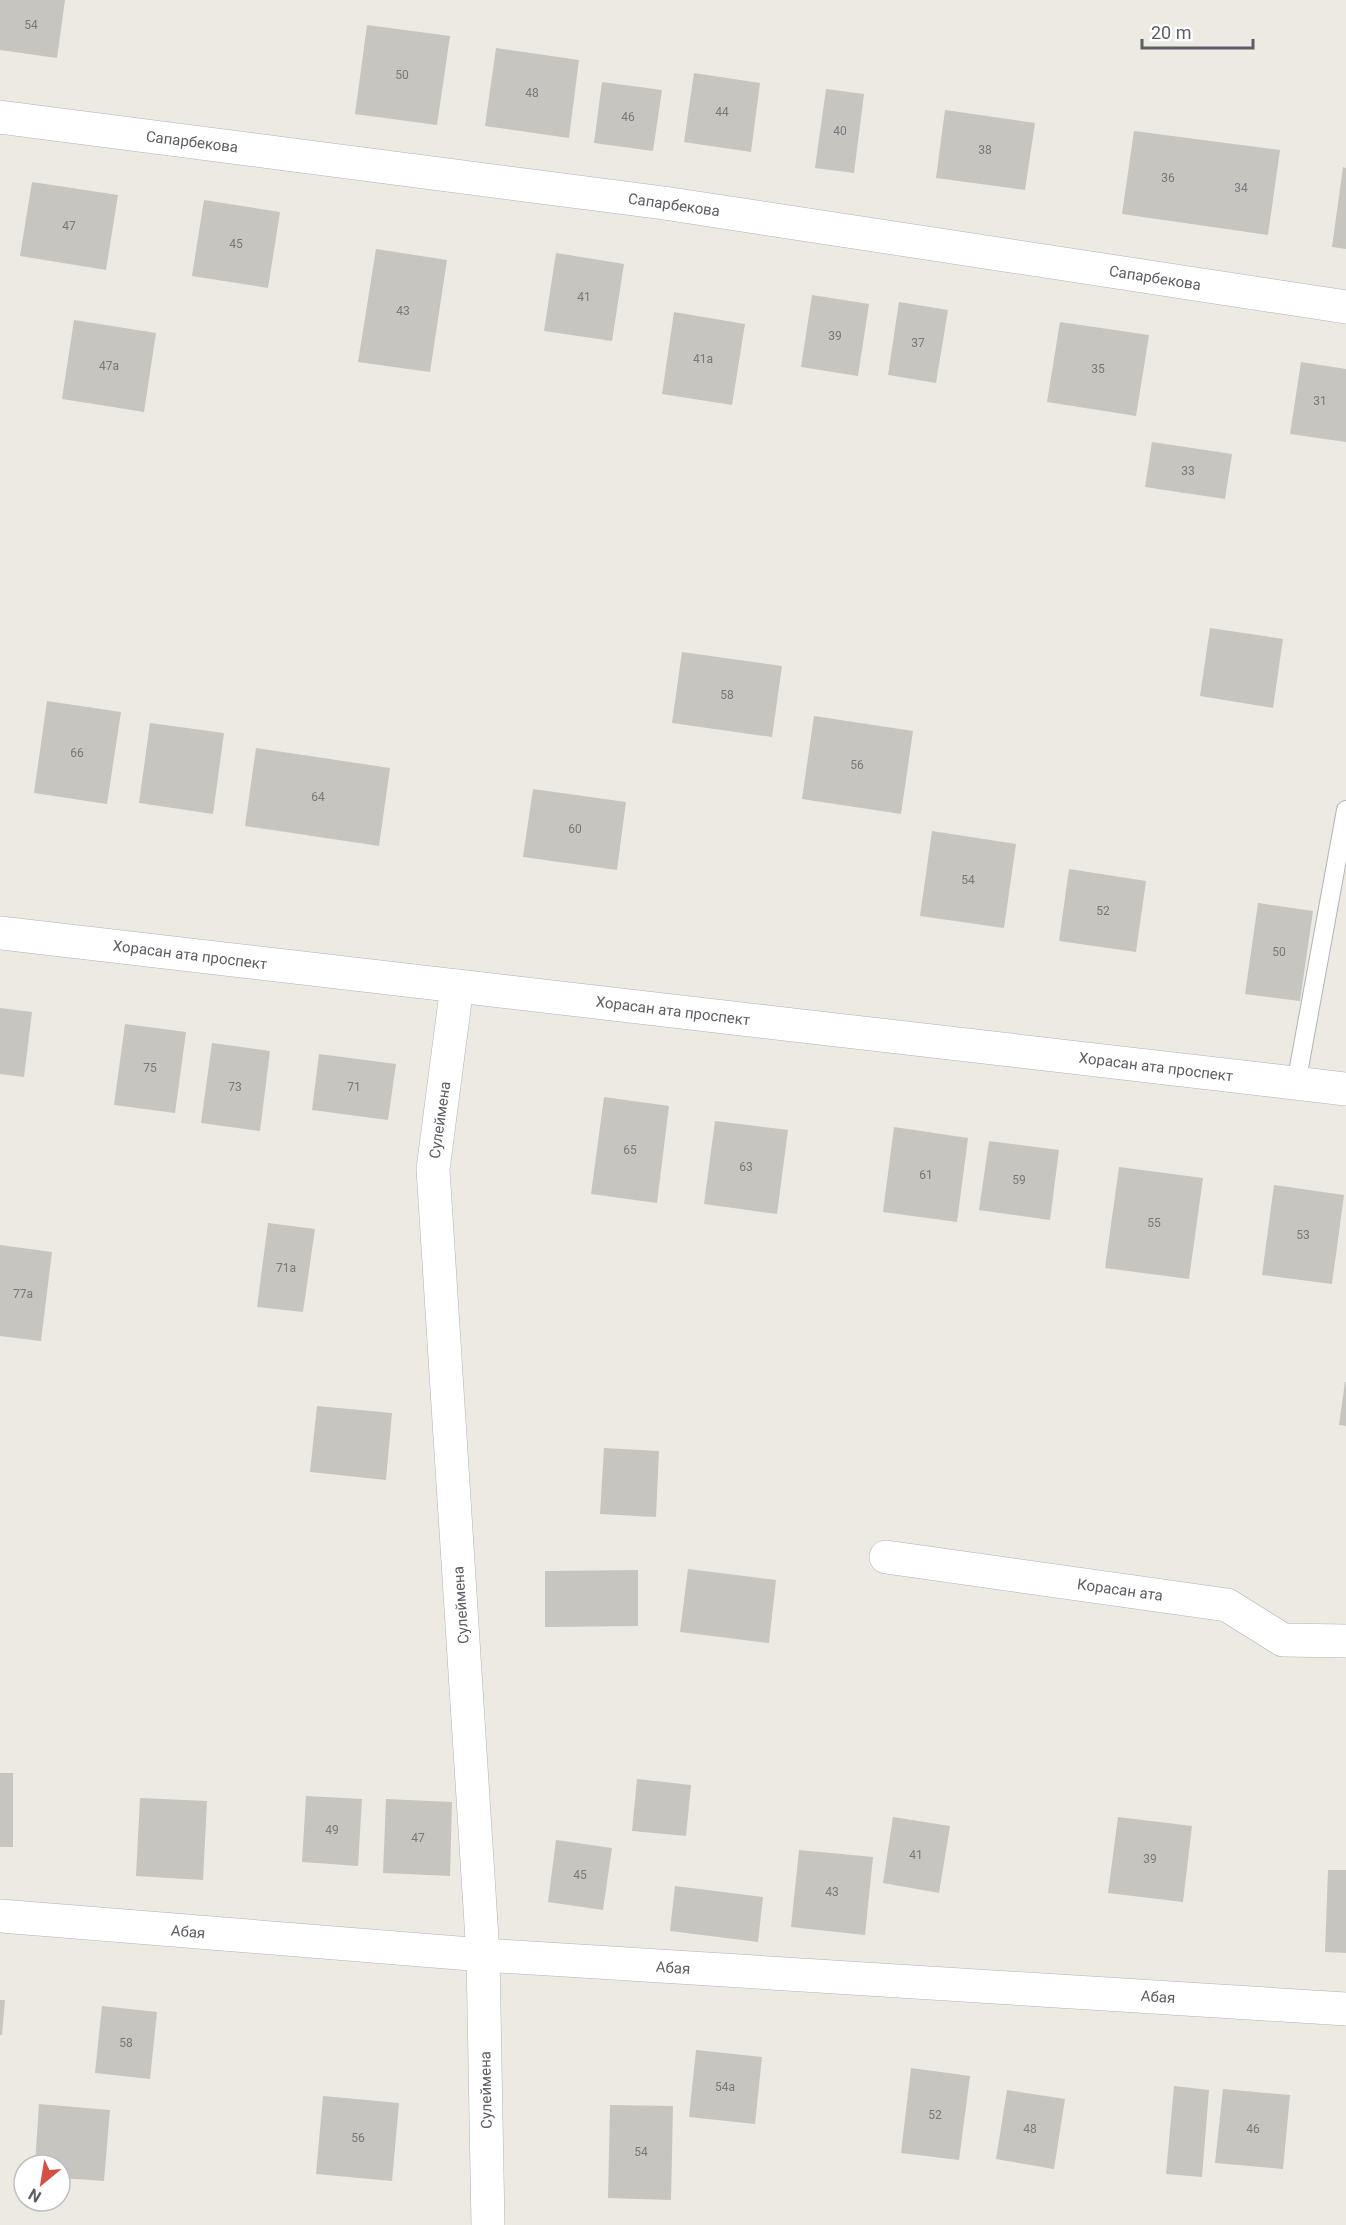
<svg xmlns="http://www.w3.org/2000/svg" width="1346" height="2225" font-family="Roboto,sans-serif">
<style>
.building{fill:#c7c5c0}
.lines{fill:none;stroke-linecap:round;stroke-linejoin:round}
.lane-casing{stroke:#b1b3b7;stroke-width:20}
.street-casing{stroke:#b1b3b7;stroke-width:34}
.secondary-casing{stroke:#b0b2b7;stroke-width:34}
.lane{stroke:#fff;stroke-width:18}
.street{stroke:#fff;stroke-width:33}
.secondary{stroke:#fff;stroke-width:33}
.labels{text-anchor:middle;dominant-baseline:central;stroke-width:5;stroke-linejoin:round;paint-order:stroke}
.number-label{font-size:12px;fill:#76787a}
.street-label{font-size:15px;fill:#5b5e62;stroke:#fff}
</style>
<rect width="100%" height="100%" fill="#eceae3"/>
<path class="building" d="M 0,0 L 65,0 L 57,58 L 0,50 Z
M 367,25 L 450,36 L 437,125 L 355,114 Z
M 496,48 L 579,60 L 569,138 L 485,126 Z
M 694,73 L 760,83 L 751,152 L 684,142 Z
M 602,82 L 662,90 L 653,151 L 594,143 Z
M 826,89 L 864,94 L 854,173 L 815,168 Z
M 945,110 L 1035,123 L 1025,190 L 936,178 Z
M 1134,131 L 1280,150 L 1268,235 L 1122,214 Z
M 1343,167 L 1346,168 L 1346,249 L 1332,247 Z
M 32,182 L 118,195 L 106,270 L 20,256 Z
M 204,200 L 280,212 L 268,288 L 192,276 Z
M 376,249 L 447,260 L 430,372 L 358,362 Z
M 556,253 L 624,264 L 612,341 L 544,331 Z
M 812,295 L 869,304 L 858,376 L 801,367 Z
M 899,302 L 948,310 L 936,383 L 888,375 Z
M 674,312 L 745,324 L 732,405 L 662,394 Z
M 74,320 L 156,333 L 144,412 L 62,399 Z
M 1060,322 L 1149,335 L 1136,416 L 1047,402 Z
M 1301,362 L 1346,369 L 1346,442 L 1290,434 Z
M 1152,442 L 1232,454 L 1225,499 L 1145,487 Z
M 1210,628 L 1283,639 L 1273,708 L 1200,696 Z
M 682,652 L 782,666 L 772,737 L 672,723 Z
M 47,701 L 121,712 L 107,804 L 34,793 Z
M 814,716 L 913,731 L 901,814 L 802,799 Z
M 150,723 L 224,733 L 213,814 L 139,803 Z
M 256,748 L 390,768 L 379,846 L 245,826 Z
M 533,789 L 626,802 L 617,870 L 523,857 Z
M 932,831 L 1016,844 L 1004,928 L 920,916 Z
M 1069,869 L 1146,881 L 1136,952 L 1059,941 Z
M 1258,903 L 1313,911 L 1300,1001 L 1245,994 Z
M 0,1008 L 32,1012 L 24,1077 L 0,1074 Z
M 125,1024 L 186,1032 L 175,1113 L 114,1105 Z
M 212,1043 L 270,1051 L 260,1131 L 201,1123 Z
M 319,1054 L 396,1064 L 388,1120 L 312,1110 Z
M 604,1097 L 669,1106 L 657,1203 L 591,1194 Z
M 715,1121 L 788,1130 L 777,1214 L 704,1204 Z
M 894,1127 L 968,1138 L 957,1222 L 883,1212 Z
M 989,1141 L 1059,1150 L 1050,1220 L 979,1210 Z
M 1119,1167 L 1203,1178 L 1189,1279 L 1105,1268 Z
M 1274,1185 L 1344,1195 L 1332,1284 L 1262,1275 Z
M 268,1223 L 315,1229 L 303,1312 L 257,1307 Z
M 0,1245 L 52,1252 L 41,1341 L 0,1336 Z
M 1345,1382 L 1346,1382 L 1346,1426 L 1339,1425 Z
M 317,1406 L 392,1413 L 386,1480 L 310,1472 Z
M 604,1448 L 659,1451 L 656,1517 L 600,1514 Z
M 688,1569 L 776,1580 L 769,1643 L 680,1632 Z
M 638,1570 L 638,1626 L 545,1627 L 545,1571 Z
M 0,1773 L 13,1773 L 13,1847 L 0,1847 Z
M 637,1779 L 691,1785 L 686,1836 L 632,1831 Z
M 306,1796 L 362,1799 L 358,1866 L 302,1862 Z
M 140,1798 L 207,1801 L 203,1880 L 136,1876 Z
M 386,1799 L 452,1802 L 450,1876 L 383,1873 Z
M 893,1817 L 950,1826 L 939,1893 L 883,1883 Z
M 1118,1817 L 1192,1826 L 1183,1902 L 1108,1893 Z
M 556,1840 L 612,1848 L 603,1910 L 548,1902 Z
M 799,1850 L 873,1857 L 865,1935 L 791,1927 Z
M 1328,1870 L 1346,1870 L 1346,1953 L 1325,1952 Z
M 675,1886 L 763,1897 L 758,1942 L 670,1931 Z
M 0,2000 L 5,2000 L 2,2035 L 0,2035 Z
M 102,2006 L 157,2012 L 150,2079 L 95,2073 Z
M 696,2050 L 762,2057 L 755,2124 L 689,2117 Z
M 911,2068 L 970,2076 L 959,2160 L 901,2153 Z
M 1174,2086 L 1209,2090 L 1202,2177 L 1166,2174 Z
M 1223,2089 L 1290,2095 L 1283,2169 L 1215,2163 Z
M 1007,2090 L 1065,2099 L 1054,2169 L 996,2159 Z
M 323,2096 L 399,2103 L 392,2181 L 316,2174 Z
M 39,2104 L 110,2110 L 104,2181 L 60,2178 L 60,2165 L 35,2165 Z
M 610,2105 L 673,2106 L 671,2200 L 608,2198 Z"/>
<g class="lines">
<g class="lane-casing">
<path id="lane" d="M 1296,1084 L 1346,810"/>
</g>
<g class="street-casing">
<path id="street" d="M 0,117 L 664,203 L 1346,307
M 457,986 L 433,1169 L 483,1955 L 488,2225
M 886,1557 L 1227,1605 L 1283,1640 L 1346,1641
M 0,1916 L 483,1955 L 1346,2009"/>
</g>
<g class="secondary-casing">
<path id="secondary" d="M 0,933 L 1346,1089"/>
</g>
<use href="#lane" class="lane"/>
<use href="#street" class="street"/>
<use href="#secondary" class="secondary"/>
</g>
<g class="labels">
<g class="number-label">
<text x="31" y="25">54</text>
<text x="402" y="75">50</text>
<text x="532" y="93">48</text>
<text x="722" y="112">44</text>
<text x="628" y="117">46</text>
<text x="840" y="131">40</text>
<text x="985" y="150">38</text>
<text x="1168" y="178">36</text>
<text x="1241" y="188">34</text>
<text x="69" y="226">47</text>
<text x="236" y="244">45</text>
<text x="584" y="297">41</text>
<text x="403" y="311">43</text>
<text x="835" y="336">39</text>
<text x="918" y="343">37</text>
<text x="703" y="359">41а</text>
<text x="109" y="366">47а</text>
<text x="1098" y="369">35</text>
<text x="1320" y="401">31</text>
<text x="1188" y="471">33</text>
<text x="727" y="695">58</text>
<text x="77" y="753">66</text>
<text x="857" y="765">56</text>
<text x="318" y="797">64</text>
<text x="575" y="829">60</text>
<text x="968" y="880">54</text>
<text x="1103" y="911">52</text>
<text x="1279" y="952">50</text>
<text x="150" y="1068">75</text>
<text x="235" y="1087">73</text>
<text x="354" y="1087">71</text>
<text x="630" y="1150">65</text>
<text x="746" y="1167">63</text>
<text x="926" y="1175">61</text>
<text x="1019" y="1180">59</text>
<text x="1154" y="1223">55</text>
<text x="1303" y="1235">53</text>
<text x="286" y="1268">71а</text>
<text x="23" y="1294">77а</text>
<text x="332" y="1830">49</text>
<text x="418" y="1838">47</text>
<text x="916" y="1855">41</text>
<text x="1150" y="1859">39</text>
<text x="580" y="1875">45</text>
<text x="832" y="1892">43</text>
<text x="126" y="2043">58</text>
<text x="725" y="2087">54а</text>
<text x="935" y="2115">52</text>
<text x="1030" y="2129">48</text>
<text x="1253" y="2129">46</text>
<text x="358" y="2138">56</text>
<text x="641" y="2152">54</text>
</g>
<g class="street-label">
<text transform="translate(192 142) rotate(7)">Сапарбекова</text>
<text transform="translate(674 205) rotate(8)">Сапарбекова</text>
<text transform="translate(1155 278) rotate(9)">Сапарбекова</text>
<text transform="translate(190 955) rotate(7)">Хорасан ата проспект</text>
<text transform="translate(673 1011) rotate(7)">Хорасан ата проспект</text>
<text transform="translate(1156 1067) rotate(7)">Хорасан ата проспект</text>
<text transform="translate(440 1120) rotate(-82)">Сулеймена</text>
<text transform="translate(1120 1590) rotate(8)">Корасан ата</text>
<text transform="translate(461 1605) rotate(-94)">Сулеймена</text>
<text transform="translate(188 1932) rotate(5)">Абая</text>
<text transform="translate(673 1968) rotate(4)">Абая</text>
<text transform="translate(1158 1997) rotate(4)">Абая</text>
<text transform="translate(486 2090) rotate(-91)">Сулеймена</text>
</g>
</g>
<g transform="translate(42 2183) rotate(210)"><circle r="28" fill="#ffffff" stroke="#bdbfc0" stroke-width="1.5"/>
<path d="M0-4.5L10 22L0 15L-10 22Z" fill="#d25143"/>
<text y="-9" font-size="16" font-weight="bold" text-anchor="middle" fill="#5b5e62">N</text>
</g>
<path d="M1142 39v9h111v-9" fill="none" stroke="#5b5e62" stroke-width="3"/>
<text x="1151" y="39" font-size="18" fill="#5b5e62" stroke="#ffffff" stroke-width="4.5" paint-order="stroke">20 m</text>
</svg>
